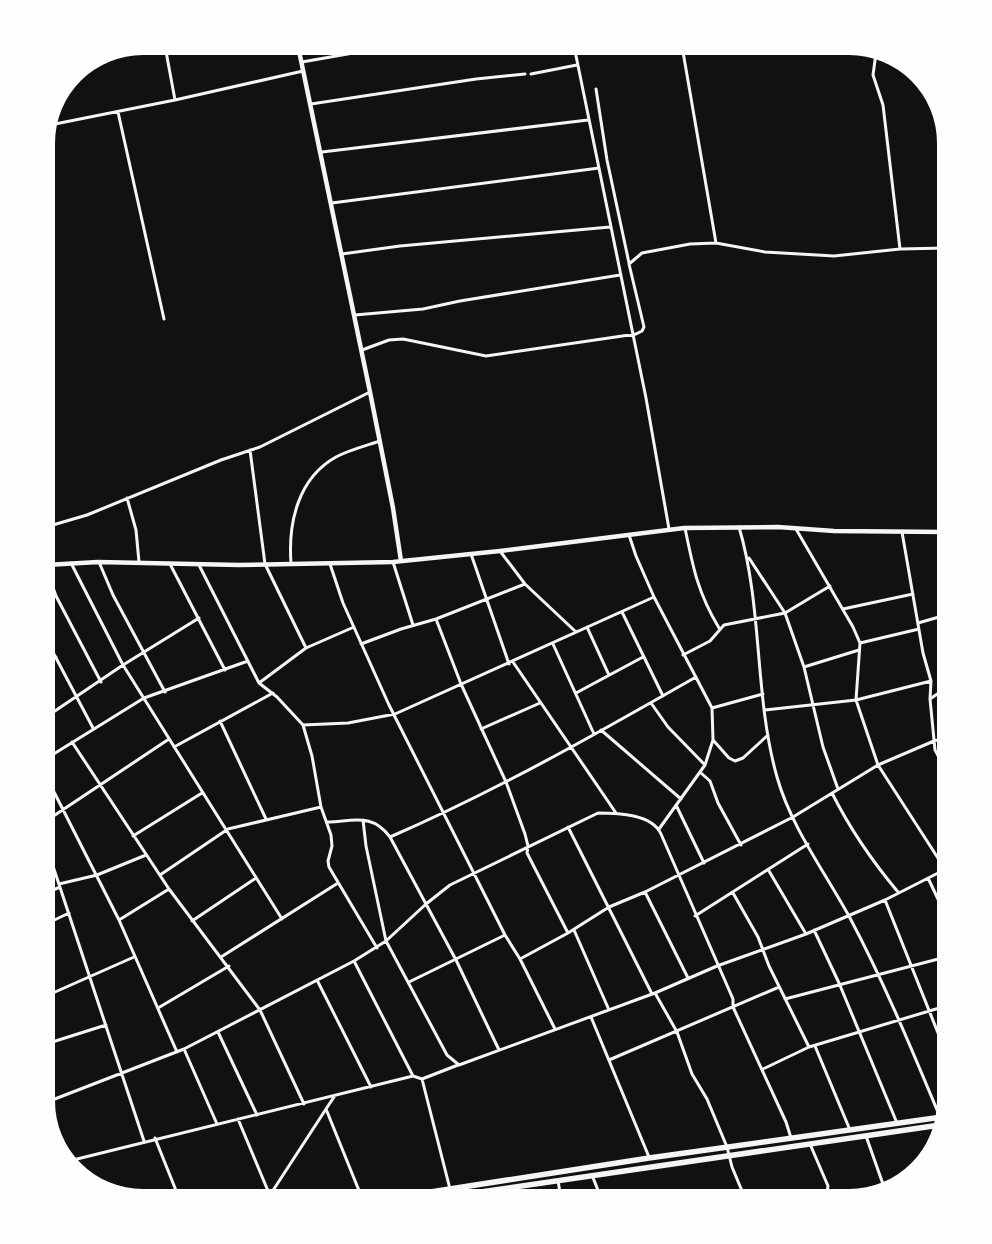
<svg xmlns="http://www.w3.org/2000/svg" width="992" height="1244" font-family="'Open Sans',sans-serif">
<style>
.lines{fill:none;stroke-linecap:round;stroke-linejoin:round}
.minor{stroke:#f5f5f5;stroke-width:3}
.tertiary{stroke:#f5f5f5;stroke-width:4.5}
.trunk{stroke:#f5f5f5;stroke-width:5.5}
</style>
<rect width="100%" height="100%" fill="#111"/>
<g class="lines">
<path class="minor" d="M 165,46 L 175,100
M 574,46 L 646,398 L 669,529
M 682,46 L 716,243
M 876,53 L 873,75 L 883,105 L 900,249
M 302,62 L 393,46
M 531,74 L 577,65
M 596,89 L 607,160 L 629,263
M 311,104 L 476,79 L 525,74
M 118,112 L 164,319
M 50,125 L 175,100 L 303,71
M 322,152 L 588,120
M 332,203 L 599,168
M 342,254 L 400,246 L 610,227
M 355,315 L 423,309 L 460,301 L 620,275
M 362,350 L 389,340 L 403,339 L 486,356 L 636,334 L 642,331 L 644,327 L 629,264 L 642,253 L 690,244 L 716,243 L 765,252 L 834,256 L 900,249 L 946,248
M 250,450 L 265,564 L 306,648
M 127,498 L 136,530 L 139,562
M 46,527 L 87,515 L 221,460 L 260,447 L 370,392
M 739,527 C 763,608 754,696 777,777 C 791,827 825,872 850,918 C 884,982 912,1050 940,1117
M 685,528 C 693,568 698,593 719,628
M 796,529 L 853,627 L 860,643 L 856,700 L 878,765 L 945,869
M 902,532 L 923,653 L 931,681 L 930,699 L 935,750 L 946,770
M 629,535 L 636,556 L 654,597 L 712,708 L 713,740 L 705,765 L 659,829
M 500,551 L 525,584 L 576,632
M 471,554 L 509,664
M 749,558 L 785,613 L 804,667 L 823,747 L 838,789
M 99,562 L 113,595 L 165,692
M 393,562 L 413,625
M 71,563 L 123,665 L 282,919
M 291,563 C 288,523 298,478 336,457 C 349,450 365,446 380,441
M 170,564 L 225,670
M 330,564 L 343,603 L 389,705 L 505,935 L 520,959 L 555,1029
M 199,565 L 259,683 L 277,697 L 303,725 L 312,756 L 321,807 L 331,835 L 332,846 L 328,861 L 329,867 L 377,948
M 46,568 L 56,596 L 101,682
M 843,609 L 913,594
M 622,612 L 663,696
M 436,619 L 461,684 L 506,782 L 525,834 L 528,846 L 527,853 L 568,933
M 918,623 L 946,615
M 587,627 L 609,675
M 46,639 L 93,728
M 860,643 L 919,629
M 361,644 L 401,629 L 436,619 L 525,584
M 553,644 L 594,734
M 683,655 L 710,641 L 724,625 L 785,613 L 830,586
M 46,662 L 56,657
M 513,662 L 616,813
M 804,667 L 859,650
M 259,683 L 306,648 L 354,627
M 576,693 L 643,657
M 930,699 L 946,688
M 651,703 L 668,727 L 705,765
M 712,708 L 763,694
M 765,710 L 856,700 L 931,681
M 46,717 L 123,665 L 199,618
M 220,721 L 266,819
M 303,725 L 348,723 L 395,714 L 654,597
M 481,729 L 540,703
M 601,730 L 681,799
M 713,740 L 729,758 L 735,761 L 743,758 L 768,735
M 46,742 L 52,755 L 52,788 L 119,920 L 177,1052
M 72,742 L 169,889 L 260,1010 L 304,1104
M 174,747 L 273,693
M 52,755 L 144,698 L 248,661
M 701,773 L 710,781 L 718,803 L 741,845
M 832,793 C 850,829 872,861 898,892
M 676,805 L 704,863
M 363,820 L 366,846 L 386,941
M 46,821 L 169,739
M 328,822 C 354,821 372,813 390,837 L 456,960 L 499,1050
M 568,827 L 652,994
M 133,836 L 202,793
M 390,837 C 496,791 596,734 696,677
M 46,845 L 144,1141
M 769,871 L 806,934
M 160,875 L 228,829 L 321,807
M 928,878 L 946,916
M 59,884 L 97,875 L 146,855
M 645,892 L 688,978
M 46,893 L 60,887
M 733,893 L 758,937 L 769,966 L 809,1047
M 885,900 L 946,1053
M 695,916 L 808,844
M 119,920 L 169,889
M 192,921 L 256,878
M 46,924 L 69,913
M 574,930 L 609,1010
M 814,930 L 839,983 L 897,1123
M 386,941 L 426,904 L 450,885 L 598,813 C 618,813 652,814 661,834 L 733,999 L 733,1007 L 786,1122 L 791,1138
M 221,957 L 338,883
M 520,959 L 568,933 L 609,907 L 645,892 L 793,817 L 878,765 L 934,741 L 946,738
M 354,961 L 413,1076
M 317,980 L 371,1087
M 409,982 L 505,935
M 655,993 L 677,1032 L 692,1074 L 707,1099 L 727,1147 L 732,1167 L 745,1198
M 46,996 L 134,957
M 785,999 L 946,957
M 158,1008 L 229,966
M 591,1017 L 649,1157
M 218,1032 L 257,1115
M 46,1044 L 106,1025
M 815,1046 L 850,1130
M 184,1049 L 217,1124
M 609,1060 L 779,987
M 763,1069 L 809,1047 L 946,1006
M 422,1079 L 450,1189
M 334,1097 L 326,1109 L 362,1198
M 47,1102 L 184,1049 L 354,961 L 386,941 L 447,1055 L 459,1065 L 655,993 L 717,966 L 806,934 L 885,900 L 946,869
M 238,1119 L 271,1198
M 866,1136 L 884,1187
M 155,1138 L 179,1198
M 69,1161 L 413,1076 L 422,1079 L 458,1065
M 592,1175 L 601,1198
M 558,1181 L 561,1198
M 270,1195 L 326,1109
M 781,1198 L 827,1192 L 828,1186 L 810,1144"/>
<path class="tertiary" d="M 298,46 L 370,392 L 393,508 L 401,561
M 46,565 L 98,562 L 239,565 L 393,562 L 500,551 L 684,528 L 778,527 L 834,531 L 946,532"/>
<path class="trunk" d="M 392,1198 L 649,1158 L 942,1117
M 439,1198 L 940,1125"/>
</g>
<path d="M0 0H992V1244H0ZM143 55H849A88 88 0 0 1 937 143V1101A88 88 0 0 1 849 1189H143A88 88 0 0 1 55 1101V143A88 88 0 0 1 143 55Z" fill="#fefefe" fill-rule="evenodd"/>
</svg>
